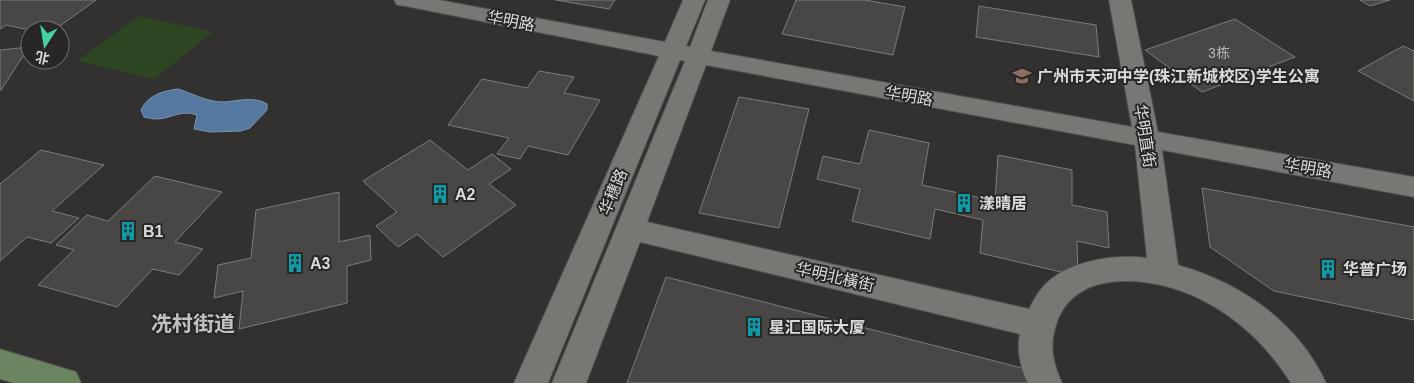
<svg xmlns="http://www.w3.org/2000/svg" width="1414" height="383" font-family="Helvetica,'Noto Sans SC',sans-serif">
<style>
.green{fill:#2b4620}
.water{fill:#54789f;stroke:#7c95b0}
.building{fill:#484745;stroke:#7d7c79}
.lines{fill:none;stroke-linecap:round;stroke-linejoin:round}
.minor-casing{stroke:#504f4d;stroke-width:2}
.major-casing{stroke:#504f4d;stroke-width:2}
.minor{fill:#787774;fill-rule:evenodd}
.major{fill:#6b8561;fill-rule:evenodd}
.labels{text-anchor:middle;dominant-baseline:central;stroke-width:4;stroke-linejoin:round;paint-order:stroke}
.number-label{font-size:14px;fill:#b6b5b4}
.street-label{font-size:16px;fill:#dadad9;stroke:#282725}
.poi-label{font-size:16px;font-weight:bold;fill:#dadad9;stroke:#282725;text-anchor:start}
.district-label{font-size:21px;font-weight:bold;fill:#c1c1be;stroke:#282725}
</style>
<rect width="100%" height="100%" fill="#32312f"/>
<path class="green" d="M 139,16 L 213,32 L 154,79 L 77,61 Z"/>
<path class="water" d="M 178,89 C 194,94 207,102 224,102 C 238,101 254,96 267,104 L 267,110 L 250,128 L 241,131 L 211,132 L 194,129 L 197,115 C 181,109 170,119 157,119 C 153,119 148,118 144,117 L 141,110 C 148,95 163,91 178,89 Z"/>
<path class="building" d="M 0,0 L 96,0 L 54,30 L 30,30 L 6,25 L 0,29 Z
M 556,0 L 615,0 L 609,9 Z
M 796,0 L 865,0 L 905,7 L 893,55 L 782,34 Z
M 1360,0 L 1390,0 L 1370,6 Z
M 979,6 L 1096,25 L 1099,57 L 976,37 Z
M 1235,19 L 1295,57 L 1202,92 L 1145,50 Z
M 1403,46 L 1414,51 L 1414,101 L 1358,71 Z
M 29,47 L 1,90 L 0,90 L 0,50 Z
M 539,71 L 574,77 L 564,93 L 600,100 L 568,155 L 528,146 L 520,159 L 497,154 L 509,138 L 448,125 L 482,79 L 527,88 Z
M 739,97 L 809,109 L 779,228 L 699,213 Z
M 869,130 L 929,143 L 922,185 L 995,201 L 998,155 L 1072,170 L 1072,205 L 1107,212 L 1109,248 L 1077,241 L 1078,276 L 980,253 L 983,220 L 935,209 L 930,239 L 852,221 L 860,189 L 817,179 L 823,156 L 860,164 Z
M 430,140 L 468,170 L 492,154 L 511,169 L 489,184 L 516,205 L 443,257 L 417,234 L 398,247 L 376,226 L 397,212 L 363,181 Z
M 41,150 L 104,165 L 52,211 L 79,218 L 51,243 L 27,237 L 0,261 L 0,184 Z
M 155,176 L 222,192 L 175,242 L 203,249 L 179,275 L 153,269 L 117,307 L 38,285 L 74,250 L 56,245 L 87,215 L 108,221 Z
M 1202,188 L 1414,227 L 1414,320 L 1274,291 L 1210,247 Z
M 339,192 L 339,242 L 370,235 L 371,260 L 347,266 L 347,303 L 239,329 L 243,291 L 214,298 L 218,265 L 251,258 L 256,210 Z
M 666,277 L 1022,368 L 1032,383 L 627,383 Z"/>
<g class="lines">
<g class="minor-casing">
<path id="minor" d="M 394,0 L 439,0 L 665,42 L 683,0 L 705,0 L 686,46 L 690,47 L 708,0 L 730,0 L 711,51 L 1132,127 L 1109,0 L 1131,0 L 1158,132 L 1414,177 L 1414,197 L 1162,150 L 1178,265 C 1241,283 1298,322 1326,383 L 1291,383 C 1268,347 1239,318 1200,299 C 1157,277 1074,265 1056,325 C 1049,346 1053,363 1062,383 L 1028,383 C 1021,369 1016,350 1020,334 L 640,242 L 586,383 L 552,383 L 685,61 L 680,60 L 548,383 L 514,383 L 659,56 L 405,6 L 397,5 ZM 706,65 L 1135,145 L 1147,258 C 1116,254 1075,260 1050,280 C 1040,288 1035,298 1029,309 L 647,222 Z"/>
</g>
<g class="major-casing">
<path id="major" d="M 0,349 L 76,372 L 81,383 L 14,383 L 0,379 Z"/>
</g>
<use href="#minor" class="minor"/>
<use href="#major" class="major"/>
</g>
<defs>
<g id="school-bare" transform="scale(1.5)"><path d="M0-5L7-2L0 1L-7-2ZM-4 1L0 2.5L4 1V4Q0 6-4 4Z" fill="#8d6e63" stroke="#282725" stroke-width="2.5" paint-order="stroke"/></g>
<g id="building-bare" transform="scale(1.5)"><path d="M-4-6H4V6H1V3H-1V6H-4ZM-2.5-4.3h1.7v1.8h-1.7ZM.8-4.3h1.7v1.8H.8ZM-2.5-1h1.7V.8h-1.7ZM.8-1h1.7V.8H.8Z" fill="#0f9aa8" stroke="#282725" stroke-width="2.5" paint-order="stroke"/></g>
</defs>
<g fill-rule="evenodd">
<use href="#school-bare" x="1022" y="76"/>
<use href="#building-bare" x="440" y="194"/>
<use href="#building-bare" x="964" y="203"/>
<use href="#building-bare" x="128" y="231"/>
<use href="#building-bare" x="295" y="263"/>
<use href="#building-bare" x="1328" y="269"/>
<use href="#building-bare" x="754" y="327"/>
</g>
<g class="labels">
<g class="number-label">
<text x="1219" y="53">3栋</text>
</g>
<g class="street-label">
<text transform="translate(511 21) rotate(11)">华明路</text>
<text transform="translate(909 96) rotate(10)">华明路</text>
<text transform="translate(1145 136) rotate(81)">华明直街</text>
<text transform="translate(1308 168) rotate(10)">华明路</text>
<text transform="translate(613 192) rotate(-67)">华穗路</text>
<text transform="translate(835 277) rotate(13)">华明北橫街</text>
</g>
<g class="poi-label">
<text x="1037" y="76">广州市天河中学(珠江新城校区)学生公寓</text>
<text x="455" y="194">A2</text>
<text x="979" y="203">漾晴居</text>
<text x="143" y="231">B1</text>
<text x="310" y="263">A3</text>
<text x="1343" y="269">华普广场</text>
<text x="769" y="327">星汇国际大厦</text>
</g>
<g class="district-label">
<text x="193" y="323">冼村街道</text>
</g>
</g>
<g transform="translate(45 45) rotate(192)"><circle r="24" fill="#282725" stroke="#6f6f6d"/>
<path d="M0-4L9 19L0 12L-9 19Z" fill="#45d49f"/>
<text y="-8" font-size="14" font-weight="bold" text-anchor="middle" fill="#dadad9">北</text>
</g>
</svg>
